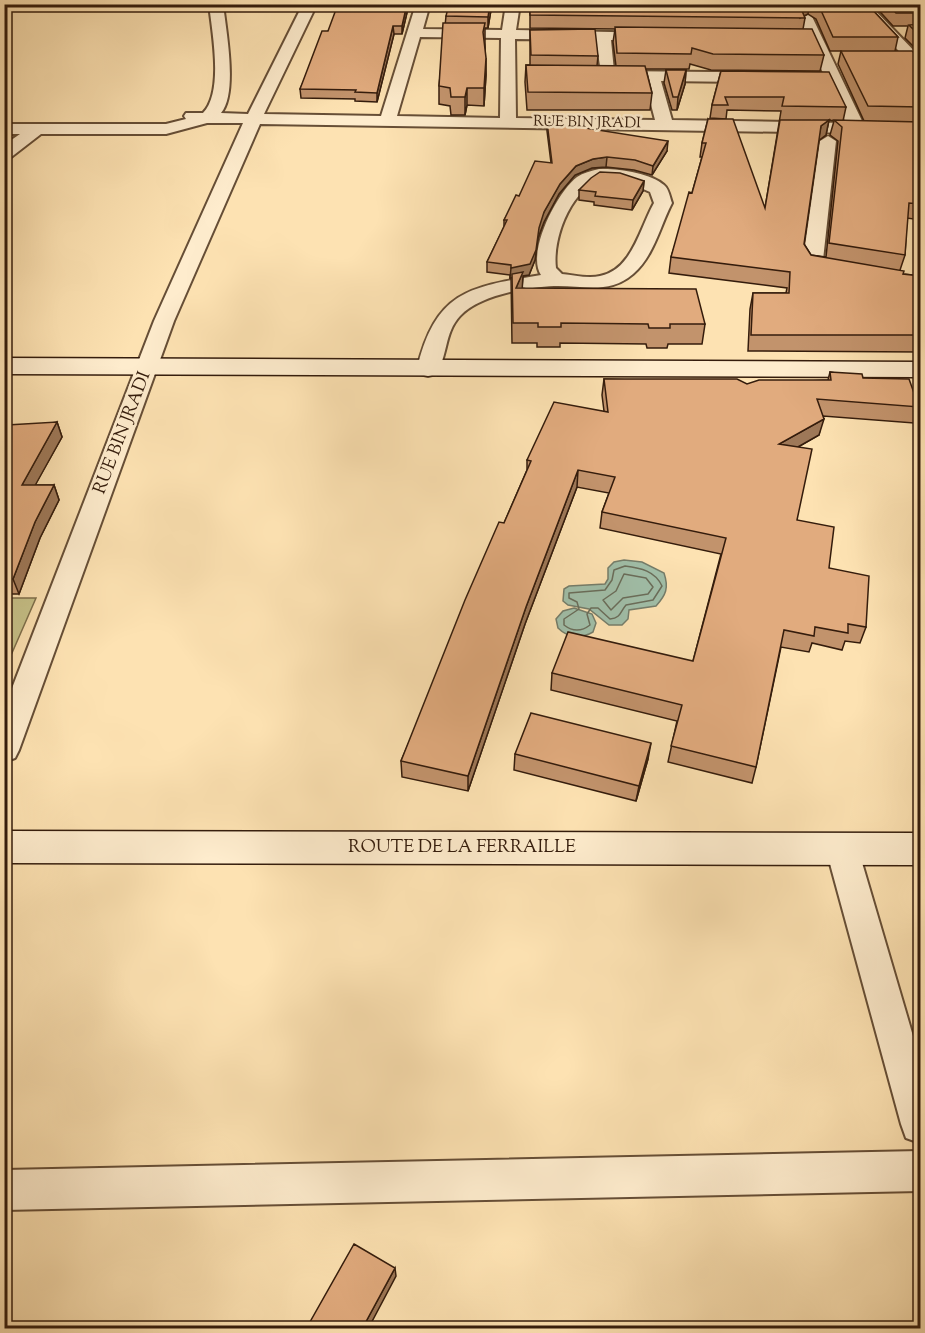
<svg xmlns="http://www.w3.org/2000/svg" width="925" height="1333" font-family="'Sorts Mill Goudy',serif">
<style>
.green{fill:#c6c188;stroke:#7d6e4a;stroke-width:1.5}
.water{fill:#a0bea8;stroke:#757d6a;stroke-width:1.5}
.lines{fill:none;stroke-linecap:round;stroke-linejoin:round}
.shore{stroke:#6a6d5a;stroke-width:1.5}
.street-casing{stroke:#664e36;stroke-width:4}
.secondary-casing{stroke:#341c0c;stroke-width:3}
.street{fill:#feeccd;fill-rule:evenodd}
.secondary{fill:#feeccd;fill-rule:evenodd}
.wall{fill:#c2936c;stroke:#341c0c;stroke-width:1.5;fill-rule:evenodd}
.shaded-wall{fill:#9e7858;stroke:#341c0c;stroke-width:1.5}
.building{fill:#e1ab7e;stroke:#341c0c;stroke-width:1.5}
.labels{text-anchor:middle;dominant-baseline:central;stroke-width:5;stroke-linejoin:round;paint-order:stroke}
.far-street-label{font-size:15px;fill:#341c0c;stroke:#feeccd}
.street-label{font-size:18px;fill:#341c0c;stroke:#feeccd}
</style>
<rect width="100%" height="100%" fill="#fde2b2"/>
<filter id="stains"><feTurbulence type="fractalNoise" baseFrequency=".00333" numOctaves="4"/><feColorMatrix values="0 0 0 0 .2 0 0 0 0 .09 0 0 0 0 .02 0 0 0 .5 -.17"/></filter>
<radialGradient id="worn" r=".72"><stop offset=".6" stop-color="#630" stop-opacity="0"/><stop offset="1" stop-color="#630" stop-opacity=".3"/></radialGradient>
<path class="green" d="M 5,598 L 36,598 L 5,669 L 4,598 Z"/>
<path class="water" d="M 624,560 L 642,562 L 664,573 C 669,588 666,595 656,606 L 629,610 L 628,619 L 622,625 L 609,625 L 589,609 L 568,605 L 563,601 L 564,589 L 569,586 L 605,584 L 608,579 L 608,568 L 614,562 Z
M 574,608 L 592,614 L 596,623 L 593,632 C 581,639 568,638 558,628 L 556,619 L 563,611 Z"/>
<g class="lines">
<path class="shore" d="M 625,566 C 641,568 655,571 662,586 L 653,600 L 626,605 C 620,612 621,618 610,619 L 598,608 L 591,608 L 587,614 L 590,625 C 581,632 573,632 564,625 L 564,619 L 579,609 L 577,602 L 569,598 L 569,593 L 605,590 L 612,580 L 614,570 Z
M 624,574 L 646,578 L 653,587 L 648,594 L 623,598 L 611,610 L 603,600 L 616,591 Z"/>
<g class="street-casing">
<path id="street" d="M 209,4 L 223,4 C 226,30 238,93 221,113 L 248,114 L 303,4 L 317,4 L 264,114 L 381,116 L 416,4 L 430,4 L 423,29 L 502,30 L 506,4 L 520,4 L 516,30 L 658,33 L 660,36 L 658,39 L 653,40 L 611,40 L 614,71 L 823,73 L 792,4 L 806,4 L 863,123 L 920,124 L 920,134 L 260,124 L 174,321 L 19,750 L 15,758 L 4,762 L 4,709 L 154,321 L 243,123 L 207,123 L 166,134 L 41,134 L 10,158 L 4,159 L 4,145 L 20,134 L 4,134 L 4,124 L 166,124 L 186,119 L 184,116 L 186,113 L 203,113 C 224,92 212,32 209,4 ZM 420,37 L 501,38 L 500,118 L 397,116 ZM 515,39 L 596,40 L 602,79 L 645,81 L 655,120 L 516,118 ZM 661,81 L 828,83 L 846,123 L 672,120 Z
M 854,4 L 869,4 L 920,57 L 920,69 L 915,68 Z
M 828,136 L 836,141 L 823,260 L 829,263 L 848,267 L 851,271 L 848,275 C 832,279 813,274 803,260 L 820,141 Z
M 599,169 C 617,168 651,173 664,185 C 669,189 670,198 672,203 C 660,226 654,256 633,274 C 609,295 582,285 554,286 C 527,287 479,295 460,316 C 444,333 448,356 436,374 L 428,376 L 420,374 L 417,369 C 436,291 469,287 541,275 C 526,253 557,192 577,177 C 583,173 591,171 599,169 ZM 608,179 L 627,182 L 650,192 L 654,203 C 640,228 632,270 600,276 C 588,279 574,275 562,274 L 556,268 C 552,237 573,182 608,179 Z
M 842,835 L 854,839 L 858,849 L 920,1060 L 920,1143 L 906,1138 L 901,1124 L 826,849 L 830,839 Z
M 920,1151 L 920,1191 L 4,1210 L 4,1170 Z"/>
</g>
<g class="secondary-casing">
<path id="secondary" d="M 4,358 L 920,362 L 920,377 L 4,374 Z
M 4,831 L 920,833 L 920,865 L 4,863 Z"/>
</g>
<use href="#street" class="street"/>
<use href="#secondary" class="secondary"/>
</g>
<path class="wall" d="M 409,4 L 402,34 L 394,34 L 377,102 L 355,101 L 355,99 L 301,98 L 300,89 L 328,31 Z
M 492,4 L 488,28 L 485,28 L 485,42 L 486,75 L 484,106 L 467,105 L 465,115 L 451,115 L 450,106 L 439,104 L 439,86 L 446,16 Z
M 530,4 L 867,4 L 898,37 L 895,51 L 921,57 L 921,220 L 907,218 L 905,255 L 900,270 L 903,274 L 921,276 L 921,352 L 748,351 L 750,309 L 753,293 L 786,293 L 787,288 L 669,273 L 671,257 L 692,193 L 702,157 L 700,157 L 702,143 L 708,119 L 765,208 L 781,111 L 727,110 L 726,119 L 710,118 L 712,105 L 721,71 L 846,107 L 843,121 L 864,121 L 838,64 L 841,51 L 830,51 L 816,19 L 808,14 L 804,16 L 805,18 L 803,29 L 824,55 L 820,71 L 711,70 L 690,64 L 689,69 L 646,69 L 652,93 L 650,110 L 527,110 L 525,82 L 526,65 L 530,65 L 530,30 L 598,56 L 597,66 L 616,66 L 613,42 L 615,29 L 530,28 ZM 829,120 L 834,121 L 830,135 L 838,141 L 826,257 L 811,255 L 804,244 L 819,140 L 826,135 Z
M 873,4 L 921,4 L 921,54 L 905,38 L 908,26 L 893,26 Z
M 666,70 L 686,70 L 685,84 L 677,110 L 672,110 L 664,83 Z
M 547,122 L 667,151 L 652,175 L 634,170 L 606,167 L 592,168 L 575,175 L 559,194 L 544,222 L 538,238 L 535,260 L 529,275 L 523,276 L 522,288 L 705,324 L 702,344 L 668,344 L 667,348 L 647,348 L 646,344 L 560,343 L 560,347 L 537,347 L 537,343 L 512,343 L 511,278 L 510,278 L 510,275 L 487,272 L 487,262 L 504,227 L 504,220 L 519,196 L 551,163 L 547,131 Z
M 644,181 L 643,191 L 632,210 L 594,205 L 594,202 L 579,200 L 579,190 Z
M 830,372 L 863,378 L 919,407 L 914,423 L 823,416 L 819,435 L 798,447 L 797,520 L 829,568 L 866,627 L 860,643 L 845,641 L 842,650 L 812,643 L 809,652 L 781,647 L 756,767 L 752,783 L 668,762 L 677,721 L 551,690 L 552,673 L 693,661 L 721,554 L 600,528 L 602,512 L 609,493 L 577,487 L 525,624 L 468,791 L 402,777 L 401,761 L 527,470 L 527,460 L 604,411 L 602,395 L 604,379 L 747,384 L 828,380 Z
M 57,422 L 62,437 L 35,485 L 54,485 L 59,500 L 40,538 L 19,594 L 4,594 L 4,431 Z
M 515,754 L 648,759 L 636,801 L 514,770 Z"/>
<path class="shaded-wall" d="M 407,4 L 409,4 L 402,34 L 402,26 Z
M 490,4 L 492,4 L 488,28 L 488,17 Z
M 804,4 L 810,4 L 808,14 L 800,18 L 800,6 Z
M 393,26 L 394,34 L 377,102 L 377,93 Z
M 486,58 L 486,75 L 484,106 L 484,88 Z
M 686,70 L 685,84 L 677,110 L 678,97 Z
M 467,88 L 467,105 L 465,115 L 465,97 Z
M 829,120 L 826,135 L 818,141 L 821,126 Z
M 668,141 L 667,151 L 652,175 L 653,166 Z
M 607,157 L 606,167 L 592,168 L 575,175 L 559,194 L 544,222 L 538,238 L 535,260 L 529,275 L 523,276 L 522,292 L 516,288 L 521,276 L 510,278 L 511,268 L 544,212 L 560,184 L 576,166 L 593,159 Z
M 644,181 L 643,191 L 632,210 L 633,200 Z
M 824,419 L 819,435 L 775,460 L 779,444 Z
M 57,422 L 62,437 L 27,500 L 22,485 Z
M 578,470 L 577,487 L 525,624 L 468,791 L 468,776 L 526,607 Z
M 54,485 L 59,500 L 40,538 L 19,594 L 13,579 L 35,522 Z
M 651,743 L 648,759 L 636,801 L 639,786 Z
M 395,1268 L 396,1276 L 368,1329 L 362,1329 Z"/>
<path class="building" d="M 338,4 L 407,4 L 402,26 L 393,26 L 377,93 L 355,92 L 356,90 L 300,89 L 322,31 L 328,31 Z
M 449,4 L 490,4 L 488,17 L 446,16 Z
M 530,4 L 804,4 L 800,6 L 805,18 L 530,15 Z
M 816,4 L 867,4 L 898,37 L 833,37 L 819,6 Z
M 888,4 L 921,4 L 921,13 L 896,13 Z
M 443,23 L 485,23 L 483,32 L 486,58 L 484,88 L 467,88 L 465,97 L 451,97 L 450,88 L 439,86 Z
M 921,24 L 921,37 L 909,25 Z
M 615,27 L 812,29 L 824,55 L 713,54 L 692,48 L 691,54 L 617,53 Z
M 595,29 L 598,56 L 531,55 L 530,30 Z
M 841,51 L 912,51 L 918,56 L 921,57 L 921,107 L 868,106 Z
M 526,65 L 645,66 L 652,93 L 528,92 Z
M 666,70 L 686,70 L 678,97 L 673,97 Z
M 721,71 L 829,72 L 846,107 L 782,106 L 784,97 L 725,97 L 728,105 L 712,105 Z
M 708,119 L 733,119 L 765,208 L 780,120 L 829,120 L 821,126 L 804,244 L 811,255 L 904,271 L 903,274 L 921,276 L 921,335 L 751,335 L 753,293 L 789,293 L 790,272 L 671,257 L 689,192 L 692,193 L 706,143 L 702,143 Z
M 834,120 L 921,122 L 921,204 L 909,203 L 905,255 L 829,243 L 842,127 Z
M 547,122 L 668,141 L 653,166 L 635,160 L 607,157 L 593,159 L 576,166 L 560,184 L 544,212 L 539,228 L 536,250 L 530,264 L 511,268 L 511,265 L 487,262 L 507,220 L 504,220 L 516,195 L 519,196 L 535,161 L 552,163 Z
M 600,172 L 620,173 L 644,181 L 633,200 L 595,196 L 596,192 L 579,190 L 591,178 Z
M 523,272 L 516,288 L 696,289 L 705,324 L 670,324 L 670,328 L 649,328 L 648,324 L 561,323 L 561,327 L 538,327 L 538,323 L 513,323 L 512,274 Z
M 830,372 L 862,374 L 863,378 L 909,379 L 919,407 L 817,399 L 824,419 L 779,444 L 812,449 L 797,520 L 834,527 L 829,568 L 869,576 L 866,627 L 848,624 L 848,633 L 815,627 L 814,636 L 784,630 L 756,767 L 671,746 L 682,705 L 552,673 L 568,632 L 693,661 L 726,538 L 602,512 L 615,477 L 578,470 L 526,607 L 468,776 L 401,761 L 465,600 L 499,522 L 504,523 L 531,461 L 527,460 L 554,402 L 608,412 L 604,379 L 737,379 L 747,384 L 759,380 L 831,380 Z
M 57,422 L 22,485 L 54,485 L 35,522 L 13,579 L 4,579 L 4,431 L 7,425 Z
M 531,713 L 651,743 L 639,786 L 515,754 Z
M 354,1244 L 395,1268 L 362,1329 L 306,1329 Z"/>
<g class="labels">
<g class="far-street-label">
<text transform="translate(587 123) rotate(1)">RUE BIN JRADI</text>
</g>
<g class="street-label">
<text transform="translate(123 433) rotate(-69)">RUE BIN JRADI</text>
<text x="462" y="848">ROUTE DE LA FERRAILLE</text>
</g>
</g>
<rect width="925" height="1333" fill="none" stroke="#fde2b2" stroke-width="24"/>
<rect x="6" y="6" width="913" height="1321" fill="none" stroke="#341c0c" stroke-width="3"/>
<rect x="12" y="12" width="901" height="1309" fill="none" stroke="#341c0c" stroke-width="1.5"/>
<rect width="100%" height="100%" filter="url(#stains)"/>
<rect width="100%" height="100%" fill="url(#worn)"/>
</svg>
